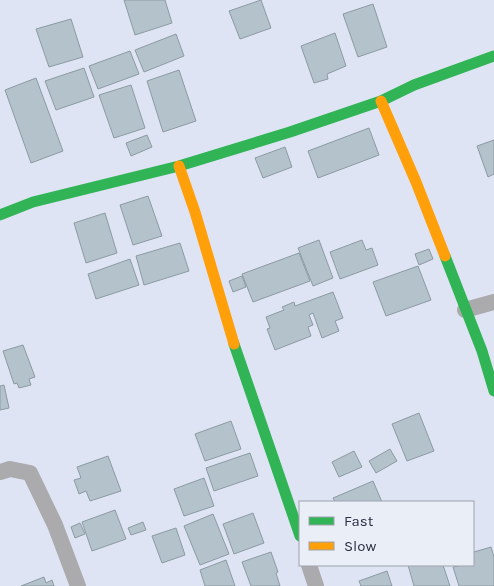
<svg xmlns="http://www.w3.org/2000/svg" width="494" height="586" font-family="Karla,sans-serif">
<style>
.building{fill:#b4c2cc;stroke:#8b9aa3}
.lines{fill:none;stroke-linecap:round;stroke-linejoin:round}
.street{stroke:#ababad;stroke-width:16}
.fast{stroke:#30b455;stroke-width:11}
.slow{stroke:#ff9f0a;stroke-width:11}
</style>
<rect width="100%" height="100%" fill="#dfe4f4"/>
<path class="building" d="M 124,0 L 165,0 L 172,23 L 135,35 Z
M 261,0 L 271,28 L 240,39 L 229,11 Z
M 373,4 L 387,47 L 358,57 L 343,14 Z
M 71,19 L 83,57 L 49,67 L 36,29 Z
M 335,33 L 346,66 L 327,74 L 328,79 L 314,83 L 301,46 Z
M 176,34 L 184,56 L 144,72 L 135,50 Z
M 130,51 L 139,74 L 98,89 L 89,66 Z
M 84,68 L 94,97 L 56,110 L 45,81 Z
M 179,70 L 196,121 L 163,132 L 147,81 Z
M 36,78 L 63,151 L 31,163 L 5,90 Z
M 131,85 L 145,128 L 114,138 L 99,95 Z
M 369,128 L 379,155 L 318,178 L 308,151 Z
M 147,135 L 152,147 L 131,156 L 126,143 Z
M 494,140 L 494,174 L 488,177 L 477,146 Z
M 285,147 L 292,167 L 263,178 L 255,158 Z
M 148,196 L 162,236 L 133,245 L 120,205 Z
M 105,213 L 117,253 L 86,263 L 74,223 Z
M 319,240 L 333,278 L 313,286 L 298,248 Z
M 362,240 L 366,250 L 372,248 L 378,265 L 340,279 L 330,252 Z
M 180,243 L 189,271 L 144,285 L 136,256 Z
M 429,249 L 433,259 L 419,265 L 415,254 Z
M 299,253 L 310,281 L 253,302 L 242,274 Z
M 130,259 L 139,285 L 96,299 L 88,274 Z
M 418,266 L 431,300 L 386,316 L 373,282 Z
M 242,276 L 246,287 L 233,292 L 229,281 Z
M 333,292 L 343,318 L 335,321 L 339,331 L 322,338 L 313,313 L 309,315 L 313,325 L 308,327 L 311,336 L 275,350 L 267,329 L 270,328 L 266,317 L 284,310 L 282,307 L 294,302 L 295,306 Z
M 23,345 L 35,377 L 29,379 L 31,385 L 19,388 L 17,383 L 14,384 L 3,351 Z
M 4,385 L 9,408 L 0,410 L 0,386 Z
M 419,413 L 434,451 L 407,461 L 392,424 Z
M 231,421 L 241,449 L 205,461 L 195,434 Z
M 390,449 L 397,461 L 376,473 L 369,461 Z
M 354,451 L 362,467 L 339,477 L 332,462 Z
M 250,453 L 258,476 L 214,491 L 206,468 Z
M 108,456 L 121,491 L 90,501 L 86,491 L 79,494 L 74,480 L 81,478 L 77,467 Z
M 204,478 L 214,506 L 184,516 L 174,489 Z
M 373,481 L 382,502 L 335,502 L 333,498 Z
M 115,510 L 126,539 L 92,551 L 82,522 Z
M 253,513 L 264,543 L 234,554 L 223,524 Z
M 213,514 L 229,554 L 200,565 L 184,526 Z
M 143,522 L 146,530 L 131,535 L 128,528 Z
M 80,523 L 85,534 L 75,538 L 71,527 Z
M 176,528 L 185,555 L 162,563 L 152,536 Z
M 491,547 L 494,557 L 494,586 L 459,586 L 453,567 L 461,565 L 473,565 L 473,549 L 474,552 Z
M 271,552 L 278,572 L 276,573 L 280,586 L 251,586 L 242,562 Z
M 226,560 L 235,586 L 205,586 L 200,570 Z
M 408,565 L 443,565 L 450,586 L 414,586 Z
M 387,571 L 392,586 L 361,586 L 359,581 Z
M 44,577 L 46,583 L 52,580 L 54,586 L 21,586 Z"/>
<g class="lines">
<path class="street" d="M 465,310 L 494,302
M 0,472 L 10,469 L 30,473 L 55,525 L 78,586
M 309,565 L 316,586"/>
<path class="fast" d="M 0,215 L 33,202 L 179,166 L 290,132 L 381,101 L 414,85 L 494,56
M 445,256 L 482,351 L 494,391
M 234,344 L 300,536"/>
<path class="slow" d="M 381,101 L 416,182 L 445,256
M 179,166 L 195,212 L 234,344"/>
</g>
<rect x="299" y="501" width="175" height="65" fill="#eaeef7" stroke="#9da2ae"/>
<rect x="309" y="517" width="25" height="8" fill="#30b455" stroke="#9da2ae"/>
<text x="344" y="526" font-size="15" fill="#2a2f41">Fast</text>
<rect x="309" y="542" width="25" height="8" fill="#ff9f0a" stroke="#9da2ae"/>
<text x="344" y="551" font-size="15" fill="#2a2f41">Slow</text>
</svg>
